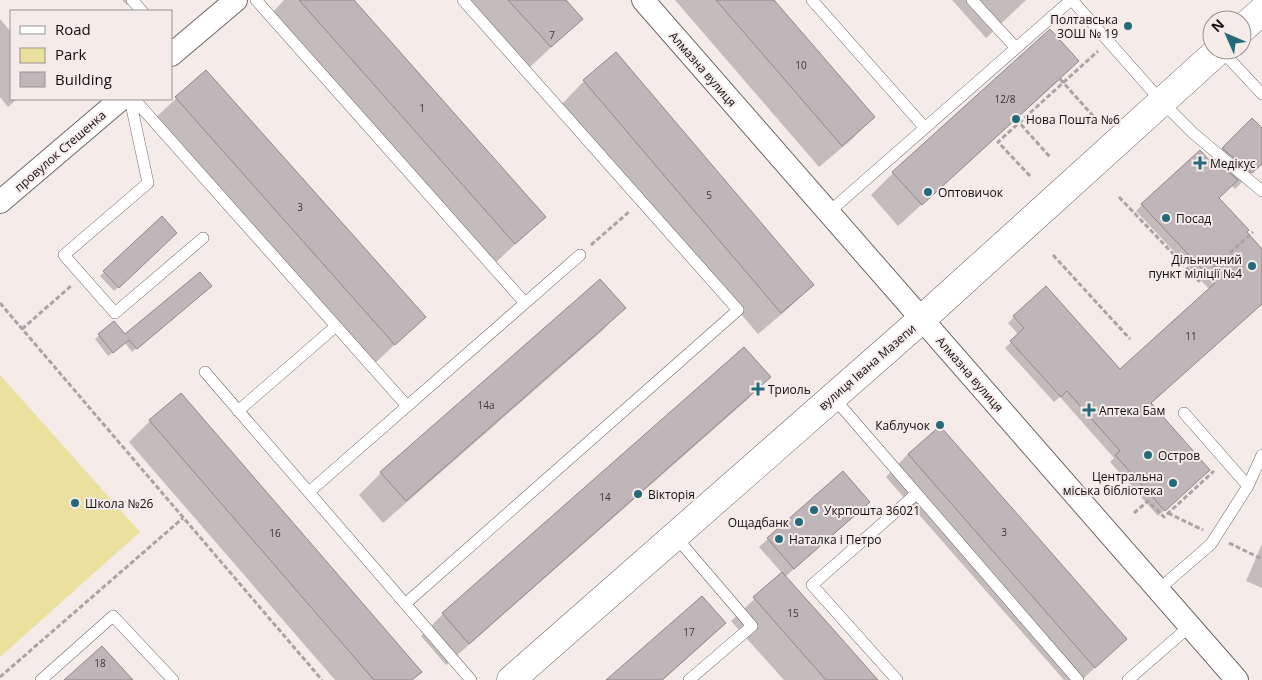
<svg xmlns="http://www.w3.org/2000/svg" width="1262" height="680" font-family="'Open Sans',sans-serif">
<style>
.green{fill:#ebe09e}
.shadow{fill:#0003}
.building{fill:#bfb6b9;stroke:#90888a}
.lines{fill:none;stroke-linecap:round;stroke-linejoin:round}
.service-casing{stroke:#6e6664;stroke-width:12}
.minor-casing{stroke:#6e6664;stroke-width:24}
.secondary-casing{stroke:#6e6664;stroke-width:29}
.path{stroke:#aca4a3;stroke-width:3;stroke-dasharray:5 2.5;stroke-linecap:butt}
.service{stroke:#fff;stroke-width:11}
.minor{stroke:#fff;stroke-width:22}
.secondary{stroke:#fff;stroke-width:28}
.poi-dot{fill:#246a79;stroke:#f5ebe9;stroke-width:2}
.labels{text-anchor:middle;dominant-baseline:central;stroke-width:4;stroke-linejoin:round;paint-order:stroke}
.number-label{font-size:10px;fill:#3c3839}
.poi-label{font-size:12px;fill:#110e0e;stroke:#f5ebe9;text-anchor:start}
.street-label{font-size:12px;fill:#110e0e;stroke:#f5ebe9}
</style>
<rect width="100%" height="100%" fill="#f5ebe9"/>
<path class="green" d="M 0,375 L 140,532 L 0,657 Z"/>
<path class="shadow" d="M 122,0 L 132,0 L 127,5 Z
M 284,0 L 352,0 L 544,217 L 492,266 L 270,15 Z
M 465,0 L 564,0 L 581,19 L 528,69 Z
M 675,0 L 772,0 L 874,117 L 851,140 L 819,167 Z
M 952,0 L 1026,0 L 986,38 Z
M 0,19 L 11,32 L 11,99 L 17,99 L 8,107 L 0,97 Z
M 616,54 L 812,285 L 790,307 L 758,334 L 562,104 L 584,81 Z
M 1078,61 L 1055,84 L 898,226 L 871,195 L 893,173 Z
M 206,71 L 424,317 L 372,366 L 153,120 Z
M 1252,120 L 1262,130 L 1262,162 L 1235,189 L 1231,185 L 1217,198 L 1262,251 L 1262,303 L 1149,404 L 1202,476 L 1158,516 L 1110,462 L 1114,458 L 1060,397 L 1054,402 L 1005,348 L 1019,335 L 1008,323 L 1014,317 L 1120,371 L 1210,290 L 1136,211 L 1142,205 L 1211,160 Z
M 162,218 L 176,232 L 114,291 L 100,276 Z
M 206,290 L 132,352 L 125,343 L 108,356 L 95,339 L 114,322 L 125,336 Z
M 624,308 L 602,331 L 383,523 L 359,495 L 381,473 Z
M 770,377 L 747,400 L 446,665 L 421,636 L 443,614 Z
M 150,421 L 412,680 L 335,680 L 129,442 Z
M 908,454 L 1125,639 L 1082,680 L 1064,680 L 886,477 Z
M 842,473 L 860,511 L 785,577 L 877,680 L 784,680 L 731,621 L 782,573 L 759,547 Z
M 1262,544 L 1262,588 L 1246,581 Z
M 725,623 L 702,645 L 663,680 L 608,680 Z"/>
<path class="building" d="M 299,0 L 354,0 L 546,217 L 515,244 Z
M 508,0 L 566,0 L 583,19 L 551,47 Z
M 716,0 L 774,0 L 875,117 L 842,146 Z
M 1050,29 L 1079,61 L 922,205 L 892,172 Z
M 616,52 L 814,285 L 781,313 L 583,80 Z
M 206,70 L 426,317 L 395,345 L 175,97 Z
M 1252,118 L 1262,128 L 1262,164 L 1252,173 L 1222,148 Z
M 1200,150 L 1209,160 L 1211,158 L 1238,180 L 1219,198 L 1249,230 L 1247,232 L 1262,249 L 1262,304 L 1151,403 L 1210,470 L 1165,511 L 1115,455 L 1120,451 L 1067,391 L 1061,397 L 1010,341 L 1024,328 L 1013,316 L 1046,286 L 1120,369 L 1215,283 L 1141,204 Z
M 162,216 L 177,233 L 119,288 L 103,271 Z
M 200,272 L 212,286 L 137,349 L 129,340 L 113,353 L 98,334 L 114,321 L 125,334 Z
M 600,279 L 626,308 L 406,501 L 380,472 Z
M 744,347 L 771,377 L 469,644 L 442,613 Z
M 181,393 L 422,672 L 412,680 L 374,680 L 149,420 Z
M 940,426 L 1127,639 L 1095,668 L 908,454 Z
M 843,471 L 870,502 L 794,569 L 767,538 Z
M 782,572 L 832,628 L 878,680 L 826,680 L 753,597 Z
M 702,596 L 726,623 L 662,680 L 606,680 Z
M 102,646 L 133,680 L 64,680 Z"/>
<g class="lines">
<g class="service-casing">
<path id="service" d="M 132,0 L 142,11
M 256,0 L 525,303
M 812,0 L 925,128
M 972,0 L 1016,48
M 1072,0 L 1162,102 L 1193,133 L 1262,191
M 1221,50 L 1262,94
M 130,99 L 148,183 L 64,255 L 115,313 L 203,238
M 134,99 L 407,406
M 829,212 L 1071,0
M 205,372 L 471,680
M 833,397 L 1078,680
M 238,411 L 336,326
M 1184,413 L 1248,486
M 309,492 L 580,255
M 675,536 L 752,626 L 689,680
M 1158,590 L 1211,544 L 1248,486 L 1262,455
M 405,604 L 738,310 L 463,0
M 41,680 L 113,616 L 173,680
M 897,680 L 812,585 L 916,494
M 1128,680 L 1190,626"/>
</g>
<g class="minor-casing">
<path id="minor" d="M 643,0 L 1237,680
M 171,55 L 236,0
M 0,202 L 121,99"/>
</g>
<g class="secondary-casing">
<path id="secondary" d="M 1242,29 L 1262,11
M 511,680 L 922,319 L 1219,50"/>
</g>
<path class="path" d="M 1060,79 L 1094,117
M 1016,119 L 1050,157
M 1030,176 L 998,142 L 1098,51
M 1119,197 L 1199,281 L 1253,232
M 591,245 L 630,211
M 1053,255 L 1130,339
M 0,303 L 322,680
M 22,329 L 71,286
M 1134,513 L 1148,501 L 1164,517 L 1214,471
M 1168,513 L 1203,530
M 1229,543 L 1262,559
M 0,677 L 183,518"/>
<use href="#service" class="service"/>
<use href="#minor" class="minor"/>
<use href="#secondary" class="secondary"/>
</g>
<g class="poi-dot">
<circle cx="1128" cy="26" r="5"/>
<circle cx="1016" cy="119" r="5"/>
<path d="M1197.5 155.5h5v5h5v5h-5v5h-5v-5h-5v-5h5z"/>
<circle cx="928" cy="192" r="5"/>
<circle cx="1166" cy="218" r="5"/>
<circle cx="1252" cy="266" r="5"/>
<path d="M755.5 381.5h5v5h5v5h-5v5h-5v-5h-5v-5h5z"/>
<path d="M1086.5 402.5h5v5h5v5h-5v5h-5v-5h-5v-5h5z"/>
<circle cx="940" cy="425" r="5"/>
<circle cx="1148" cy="455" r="5"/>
<circle cx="1173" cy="483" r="5"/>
<circle cx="638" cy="494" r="5"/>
<circle cx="75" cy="503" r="5"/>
<circle cx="814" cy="510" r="5"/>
<circle cx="799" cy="522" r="5"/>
<circle cx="779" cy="539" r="5"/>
</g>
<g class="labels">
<g class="number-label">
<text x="552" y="35">7</text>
<text x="801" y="65">10</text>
<text x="1005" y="99">12/8</text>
<text x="422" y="108">1</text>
<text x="709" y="195">5</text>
<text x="300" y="207">3</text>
<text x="1191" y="336">11</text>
<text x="486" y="405">14а</text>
<text x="605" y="497">14</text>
<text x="1004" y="532">3</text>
<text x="275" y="533">16</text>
<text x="793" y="613">15</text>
<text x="689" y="632">17</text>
<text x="100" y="663">18</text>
</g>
<g class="poi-label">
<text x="1118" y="19" text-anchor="end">Полтавська<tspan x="1118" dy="14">ЗОШ № 19</tspan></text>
<text x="1026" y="119">Нова Пошта №6</text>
<text x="1210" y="163">Медікус</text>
<text x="938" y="192">Оптовичок</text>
<text x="1176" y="218">Посад</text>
<text x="1242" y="259" text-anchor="end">Дільничний<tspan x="1242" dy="14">пункт міліції №4</tspan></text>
<text x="768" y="389">Триоль</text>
<text x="1099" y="410">Аптека Бам</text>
<text x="930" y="425" text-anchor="end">Каблучок</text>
<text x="1158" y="455">Остров</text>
<text x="1163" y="476" text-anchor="end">Центральна<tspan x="1163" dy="14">міська бібліотека</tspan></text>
<text x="648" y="494">Вікторія</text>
<text x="85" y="503">Школа №26</text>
<text x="824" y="510">Укрпошта 36021</text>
<text x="789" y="522" text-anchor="end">Ощадбанк</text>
<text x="789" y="539">Наталка і Петро</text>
</g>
<g class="street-label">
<text transform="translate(703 69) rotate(49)">Алмазна вулиця</text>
<text transform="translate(60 151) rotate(-41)">провулок Стешенка</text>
<text transform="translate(867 367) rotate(-41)">вулиця Івана Мазепи</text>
<text transform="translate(970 374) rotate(49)">Алмазна вулиця</text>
</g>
</g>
<rect x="10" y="10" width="162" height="90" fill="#f5ebe9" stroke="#9a9391"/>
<rect x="20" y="26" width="25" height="8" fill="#ffffff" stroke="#9a9391"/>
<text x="55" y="35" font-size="15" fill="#110e0e">Road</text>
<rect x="20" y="48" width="25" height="15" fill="#ebe09e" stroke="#9a9391"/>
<text x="55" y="60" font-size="15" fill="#110e0e">Park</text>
<rect x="20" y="72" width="25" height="15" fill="#bfb6b9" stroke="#9a9391"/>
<text x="55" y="85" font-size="15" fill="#110e0e">Building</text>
<g transform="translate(1227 35) rotate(315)"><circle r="24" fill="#f5ebe9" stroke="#9a9391"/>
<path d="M0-4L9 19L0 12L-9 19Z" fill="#246a79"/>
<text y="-8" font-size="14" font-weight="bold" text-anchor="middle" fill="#110e0e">N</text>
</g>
</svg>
